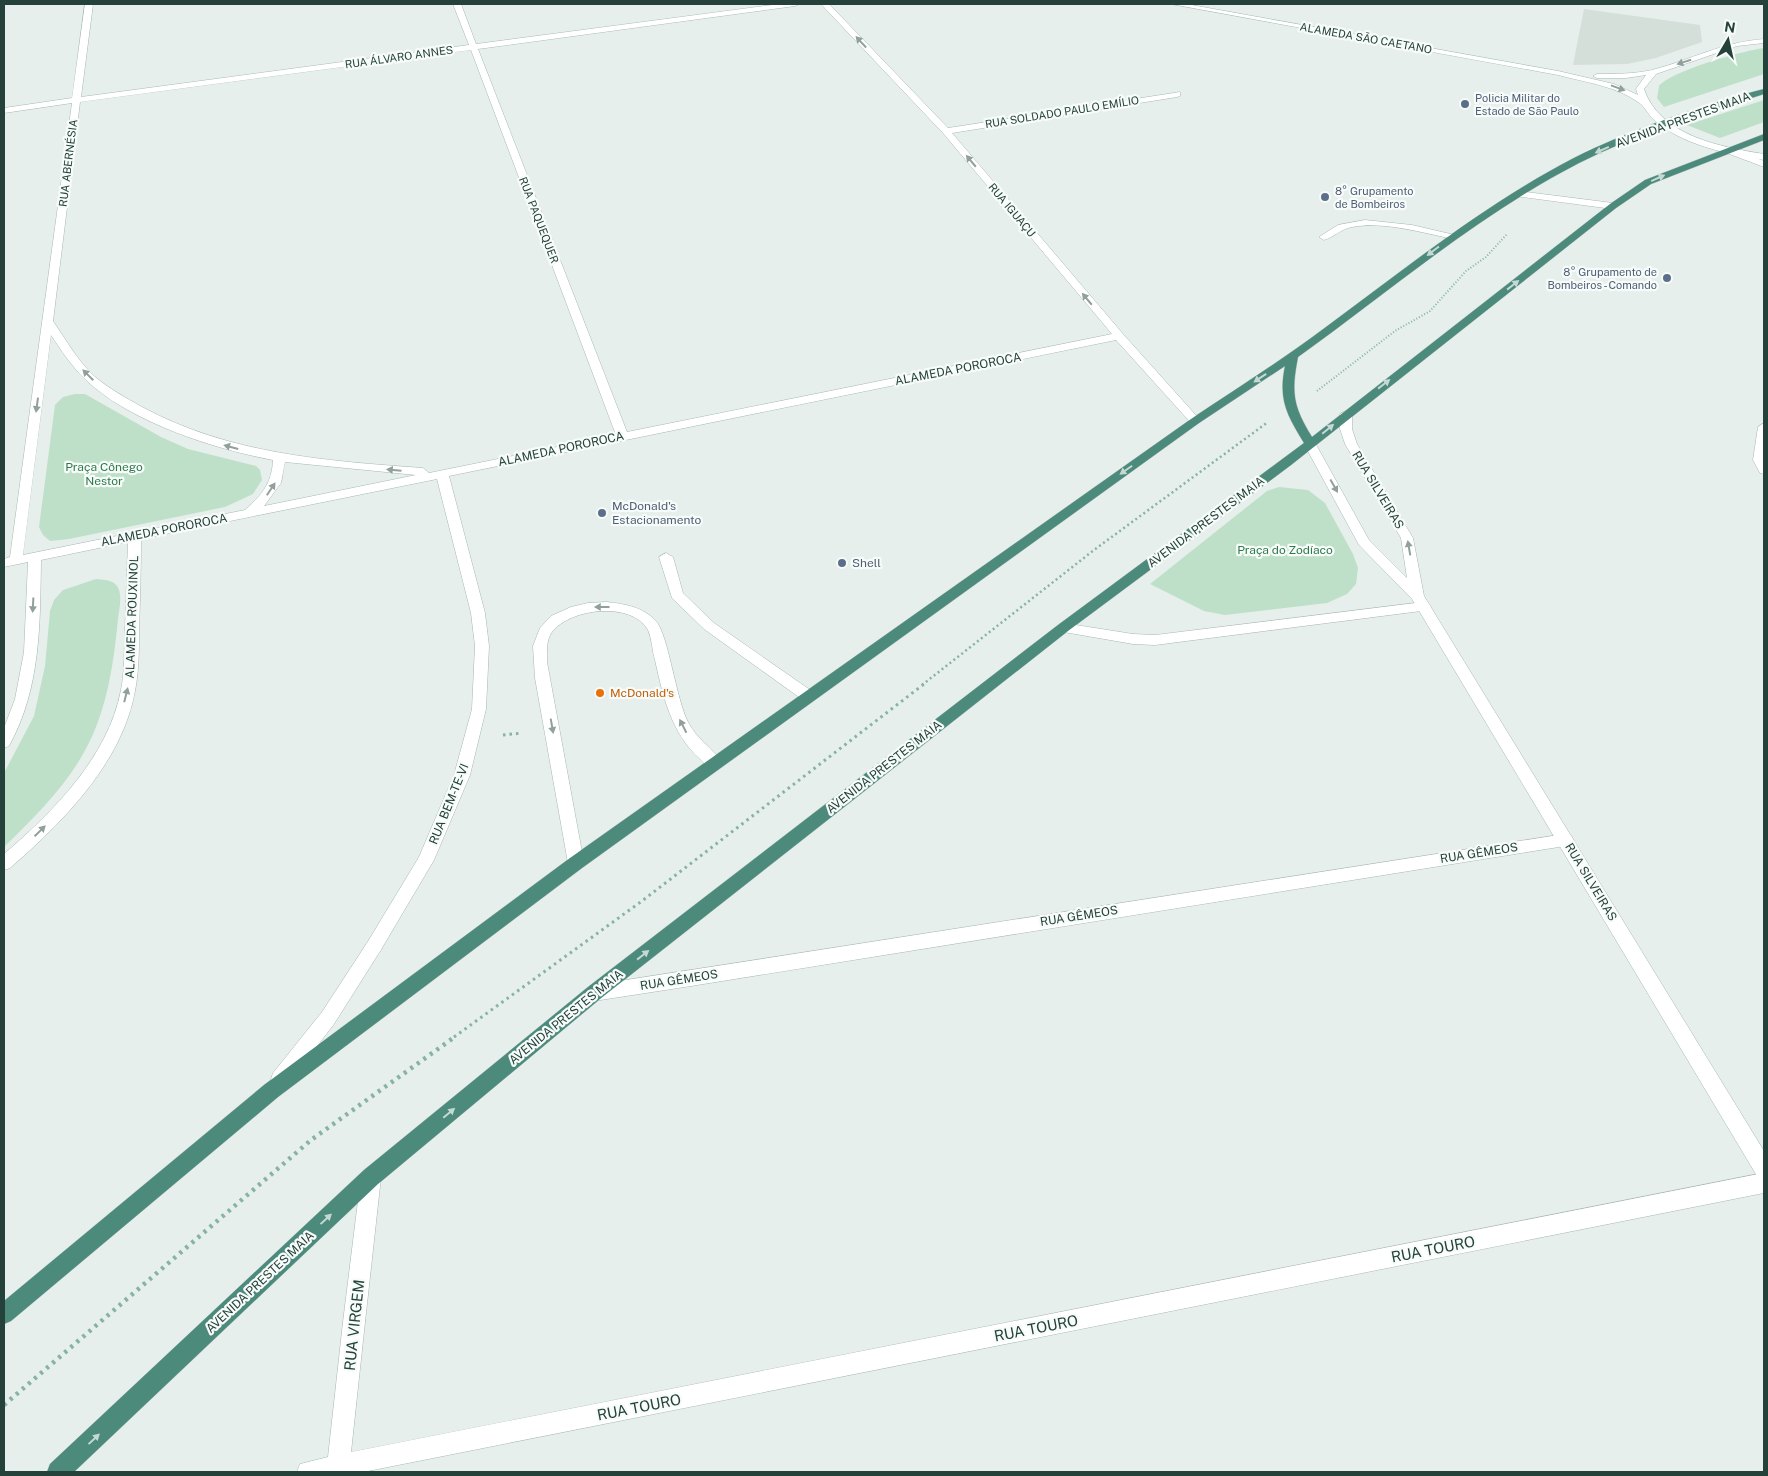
<svg xmlns="http://www.w3.org/2000/svg" width="1768" height="1476" font-family="'Public Sans',sans-serif">
<style>
.built{fill:#d4dfda}
.green{fill:#bfe0c8}
.lines{fill:none;stroke-linecap:round;stroke-linejoin:round}
.service-casing{stroke:#a8b8b2;stroke-width:1}
.pedestrian-casing{stroke:#a8b8b2;stroke-width:1}
.minor-casing{stroke:#a8b8b2;stroke-width:1}
.tertiary-casing{stroke:#a8b8b2;stroke-width:1}
.secondary-casing{stroke:#a4bbb3;stroke-width:1}
.trunk-casing{stroke:#c2cac8;stroke-width:1}
.path-far3{stroke:#86b3a5;stroke-width:2;stroke-dasharray:1 2;stroke-linecap:butt}
.path-far2{stroke:#86b3a5;stroke-width:2.5;stroke-dasharray:2 3;stroke-linecap:butt}
.path-far1{stroke:#86b3a5;stroke-width:3;stroke-dasharray:2.5 4;stroke-linecap:butt}
.path{stroke:#86b3a5;stroke-width:4.5;stroke-dasharray:3 5;stroke-linecap:butt}
.service{fill:#fff;fill-rule:evenodd}
.pedestrian{fill:#fff;fill-rule:evenodd}
.minor{fill:#fff;fill-rule:evenodd}
.tertiary{fill:#fff;fill-rule:evenodd}
.secondary{fill:#fff;fill-rule:evenodd}
.trunk{fill:#4c8a7c;fill-rule:evenodd}
.oneway{fill:#92a09c}
.oneway2{fill:#c4d9d4}
.service-dot{fill:#5c6f8a;stroke:#f7fbf9;stroke-width:2}
.food-dot{fill:#e8710a;stroke:#f7fbf9;stroke-width:2}
.labels{text-anchor:middle;dominant-baseline:central;stroke-width:4.5;stroke-linejoin:round;paint-order:stroke}
.far-street-label{font-size:11px;fill:#24423a;stroke:#f7fbf9}
.far-service-label{font-size:11px;fill:#4e5e75;stroke:#f7fbf9;text-anchor:start}
.street-label{font-size:12px;fill:#24423a;stroke:#f7fbf9}
.park-label{font-size:12px;fill:#2d7a4b;stroke:#f7fbf9}
.service-label{font-size:12px;fill:#4e5e75;stroke:#f7fbf9;text-anchor:start}
.food-label{font-size:12px;fill:#c56008;stroke:#f7fbf9;text-anchor:start}
.near-street-label{font-size:15px;fill:#24423a;stroke:#f7fbf9}
</style>
<rect width="100%" height="100%" fill="#e6efeb"/>
<path class="built" d="M 1584,9 L 1700,25 L 1702,42 L 1656,58 L 1627,64 L 1573,65 Z"/>
<path class="green" d="M 1764,48 L 1764,74 L 1664,107 L 1657,98 L 1659,86 C 1671,71 1742,51 1764,48 Z
M 1764,100 L 1764,122 L 1720,138 L 1687,125 Z
M 75,394 L 85,394 L 161,437 L 188,449 L 256,466 L 260,470 L 262,480 L 253,494 L 225,507 L 69,539 L 50,541 L 43,535 L 39,527 L 55,405 L 63,397 Z
M 1279,487 L 1308,490 L 1325,503 L 1353,554 L 1358,568 L 1356,584 L 1347,594 L 1327,603 L 1225,615 L 1204,611 L 1150,584 L 1267,491 Z
M 96,579 C 102,580 112,579 117,586 C 123,594 119,610 118,619 C 113,669 106,718 79,761 C 60,792 30,822 4,847 L 4,773 L 34,716 L 45,666 L 50,611 L 54,600 L 63,590 Z"/>
<g class="lines">
<g class="service-casing">
<path id="service" d="M 1518,191 L 1613,203 L 1618,206 L 1613,209 L 1515,196 L 1513,194 Z
M 1365,220 L 1412,225 L 1459,236 L 1454,239 C 1422,233 1385,221 1352,227 C 1341,229 1334,237 1324,240 L 1319,237 L 1338,225 Z
M 666,553 L 673,557 L 683,593 L 714,623 L 813,692 L 815,696 L 813,700 L 803,700 L 704,629 L 672,598 L 659,557 Z
M 607,602 C 625,604 643,607 656,621 C 668,634 676,699 688,722 C 697,740 714,749 722,763 L 719,767 C 710,770 706,765 700,759 C 671,733 663,696 655,660 C 652,650 652,639 648,630 C 632,601 570,608 552,632 C 546,640 547,652 547,662 L 584,863 L 582,868 L 576,870 L 570,868 L 568,863 L 535,678 L 533,646 L 540,628 L 551,616 L 571,607 L 588,603 Z"/>
</g>
<g class="pedestrian-casing">
<path id="pedestrian" d="M 1063,623 L 1133,634 L 1140,639 L 1133,644 L 1058,631 L 1056,628 L 1058,625 Z
M 373,941 L 379,943 L 382,948 L 334,1024 L 287,1085 L 280,1088 L 273,1085 L 271,1079 L 273,1073 L 322,1012 L 367,943 Z
M 691,970 L 697,973 L 700,978 L 697,983 L 691,986 L 594,1001 L 588,999 L 585,993 L 588,987 L 594,985 Z
M 371,1167 L 378,1170 L 381,1177 L 365,1322 L 361,1329 L 354,1333 L 347,1329 L 343,1322 L 361,1177 L 364,1170 Z"/>
</g>
<g class="minor-casing">
<path id="minor" d="M 85,4 L 93,4 L 81,97 L 469,45 L 453,4 L 461,4 L 476,44 L 780,4 L 799,4 L 795,6 L 478,49 L 627,432 L 1112,334 L 943,133 L 821,4 L 829,4 L 948,128 L 1180,92 L 1180,96 L 1177,97 L 952,133 L 1123,334 L 1201,421 L 1195,425 L 1191,423 L 1116,340 L 449,476 L 485,613 L 489,646 L 486,709 L 470,775 L 434,860 L 379,953 L 373,955 L 367,953 L 364,948 L 419,857 L 454,775 L 472,709 L 475,646 L 471,613 L 437,479 L 141,539 C 141,570 140,600 139,631 C 139,651 139,671 135,691 C 122,763 63,822 10,868 L 4,870 L 4,854 C 54,811 108,757 121,690 C 125,670 124,650 125,629 C 126,600 127,571 128,542 L 41,560 C 40,624 41,688 9,746 L 4,748 L 4,728 L 15,699 L 24,652 L 28,562 L 4,567 L 4,559 L 10,557 L 72,103 L 4,113 L 4,108 L 72,98 ZM 471,50 L 616,435 L 429,473 L 423,468 C 326,461 229,454 142,407 C 126,398 108,388 94,376 C 77,360 66,340 53,321 L 80,102 ZM 51,335 C 61,350 72,367 86,380 C 130,422 214,449 273,460 C 272,483 262,495 245,510 L 23,555 ZM 285,462 L 416,475 L 264,506 L 281,483 Z
M 1424,602 L 1429,604 L 1431,607 L 1429,610 L 1155,645 L 1133,644 L 1126,639 L 1133,634 L 1155,635 Z
M 1565,834 L 1571,835 L 1573,840 L 1571,845 L 1565,846 L 691,986 L 685,983 L 682,978 L 685,973 L 691,970 Z
M 1764,1173 L 1764,1193 L 363,1472 L 297,1472 L 300,1464 L 328,1457 L 343,1322 L 347,1315 L 354,1311 L 361,1315 L 365,1322 L 351,1452 Z"/>
</g>
<g class="tertiary-casing">
<path id="tertiary" d="M 1724,148 L 1730,148 L 1764,161 L 1764,167 L 1724,152 Z
M 1346,411 L 1352,414 L 1352,429 L 1357,444 L 1413,538 L 1424,596 L 1764,1151 L 1764,1178 L 1757,1176 L 1412,599 L 1359,545 L 1304,444 L 1310,440 L 1314,441 L 1369,540 L 1407,578 L 1401,538 L 1345,444 L 1340,429 L 1340,414 Z
M 1764,423 L 1764,474 L 1760,473 L 1753,460 L 1758,427 Z"/>
</g>
<g class="secondary-casing">
<path id="secondary" d="M 1171,4 L 1186,4 L 1558,71 L 1614,84 L 1638,95 L 1636,89 L 1646,75 L 1626,78 L 1597,78 L 1593,76 L 1597,74 C 1615,74 1634,74 1652,70 C 1691,60 1722,42 1764,39 L 1764,43 L 1737,46 L 1656,74 L 1644,89 C 1660,136 1721,147 1764,154 L 1764,160 C 1728,154 1681,145 1653,119 C 1648,114 1644,105 1638,102 C 1616,86 1584,82 1558,75 Z"/>
</g>
<g class="trunk-casing">
<path id="trunk" d="M 1764,89 L 1764,94 C 1702,114 1638,133 1579,163 C 1478,215 1390,291 1298,357 C 1291,393 1293,406 1312,437 L 1610,204 L 1645,180 L 1764,134 L 1764,140 L 1651,184 L 1616,208 L 1291,465 L 1068,631 L 600,999 L 378,1184 L 74,1472 L 47,1472 L 50,1464 L 364,1170 L 588,987 L 1058,625 L 1304,443 C 1287,415 1278,400 1285,366 L 1199,423 L 582,868 L 278,1097 L 11,1321 L 4,1324 L 4,1301 L 264,1085 L 570,858 L 1191,419 C 1236,389 1282,360 1326,327 C 1406,268 1484,205 1572,159 C 1629,130 1702,105 1764,89 Z"/>
</g>
<path class="path-far3" d="M 1317,391 L 1395,331 L 1430,311 L 1466,271 L 1486,257 L 1507,234"/>
<path class="path-far2" d="M 922,685 L 1094,550 L 1268,422"/>
<path class="path-far1" d="M 503,735 L 522,733
M 454,1037 L 642,901 L 924,684"/>
<path class="path" d="M 4,1405 L 311,1140 L 456,1036"/>
<use href="#service" class="service"/>
<use href="#pedestrian" class="pedestrian"/>
<use href="#minor" class="minor"/>
<use href="#tertiary" class="tertiary"/>
<use href="#secondary" class="secondary"/>
<use href="#trunk" class="trunk"/>
</g>
<defs><path id="oneway-solid" d="M-6-.8H1V-3.2L6.5 0L1 3.2V.8H-6Z" transform="scale(1.25)"/></defs>
<g class="oneway">
<use href="#oneway-solid" transform="translate(861 42) rotate(-133)"/>
<use href="#oneway-solid" transform="translate(1684 62) rotate(162)"/>
<use href="#oneway-solid" transform="translate(1618 88) rotate(20)"/>
<use href="#oneway-solid" transform="translate(971 161) rotate(-130)"/>
<use href="#oneway-solid" transform="translate(1087 299) rotate(-130)"/>
<use href="#oneway-solid" transform="translate(88 375) rotate(-135)"/>
<use href="#oneway-solid" transform="translate(37 405) rotate(98)"/>
<use href="#oneway-solid" transform="translate(231 447) rotate(-165)"/>
<use href="#oneway-solid" transform="translate(394 470) rotate(-175)"/>
<use href="#oneway-solid" transform="translate(1334 486) rotate(61)"/>
<use href="#oneway-solid" transform="translate(271 489) rotate(-56)"/>
<use href="#oneway-solid" transform="translate(1409 548) rotate(-100)"/>
<use href="#oneway-solid" transform="translate(33 605) rotate(93)"/>
<use href="#oneway-solid" transform="translate(602 607) rotate(180)"/>
<use href="#oneway-solid" transform="translate(126 695) rotate(-76)"/>
<use href="#oneway-solid" transform="translate(552 726) rotate(80)"/>
<use href="#oneway-solid" transform="translate(683 726) rotate(-117)"/>
<use href="#oneway-solid" transform="translate(40 831) rotate(-44)"/>
</g>
<g class="oneway2">
<use href="#oneway-solid" transform="translate(1602 150) rotate(156)"/>
<use href="#oneway-solid" transform="translate(1658 178) rotate(-24)"/>
<use href="#oneway-solid" transform="translate(1433 251) rotate(143)"/>
<use href="#oneway-solid" transform="translate(1513 285) rotate(-38)"/>
<use href="#oneway-solid" transform="translate(1260 378) rotate(146)"/>
<use href="#oneway-solid" transform="translate(1384 384) rotate(-38)"/>
<use href="#oneway-solid" transform="translate(1328 429) rotate(-40)"/>
<use href="#oneway-solid" transform="translate(1126 470) rotate(145)"/>
<use href="#oneway-solid" transform="translate(643 955) rotate(-38)"/>
<use href="#oneway-solid" transform="translate(449 1113) rotate(-40)"/>
<use href="#oneway-solid" transform="translate(326 1219) rotate(-43)"/>
<use href="#oneway-solid" transform="translate(94 1439) rotate(-43)"/>
</g>
<g class="service-dot">
<circle cx="1465" cy="104" r="5"/>
<circle cx="1325" cy="197" r="5"/>
<circle cx="1667" cy="278" r="5"/>
<circle cx="602" cy="513" r="5"/>
<circle cx="842" cy="563" r="5"/>
</g>
<circle class="food-dot" cx="600" cy="693" r="5"/>
<g class="labels">
<g class="far-street-label">
<text transform="translate(1366 38) rotate(10)">ALAMEDA SÃO CAETANO</text>
<text transform="translate(399 57) rotate(-8)">RUA ÁLVARO ANNES</text>
<text transform="translate(1062 112) rotate(-9)">RUA SOLDADO PAULO EMÍLIO</text>
<text transform="translate(68 163) rotate(-83)">RUA ABERNÉSIA</text>
<text transform="translate(1012 210) rotate(50)">RUA IGUAÇU</text>
<text transform="translate(539 220) rotate(69)">RUA PAQUEQUER</text>
</g>
<g class="far-service-label">
<text x="1475" y="98">Policia Militar do<tspan x="1475" dy="13">Estado de São Paulo</tspan></text>
<text x="1335" y="191">8° Grupamento<tspan x="1335" dy="13">de Bombeiros</tspan></text>
<text x="1657" y="272" text-anchor="end">8° Grupamento de<tspan x="1657" dy="13">Bombeiros - Comando</tspan></text>
</g>
<g class="street-label">
<text transform="translate(1683 120) rotate(-20)">AVENIDA PRESTES MAIA</text>
<text transform="translate(958 369) rotate(-11)">ALAMEDA POROROCA</text>
<text transform="translate(561 449) rotate(-12)">ALAMEDA POROROCA</text>
<text transform="translate(1378 490) rotate(59)">RUA SILVEIRAS</text>
<text transform="translate(1206 522) rotate(-37)">AVENIDA PRESTES MAIA</text>
<text transform="translate(164 530) rotate(-11)">ALAMEDA POROROCA</text>
<text transform="translate(132 617) rotate(-88)">ALAMEDA ROUXINOL</text>
<text transform="translate(884 767) rotate(-38)">AVENIDA PRESTES MAIA</text>
<text transform="translate(449 804) rotate(-68)">RUA BEM-TE-VI</text>
<text transform="translate(1479 853) rotate(-9)">RUA GÊMEOS</text>
<text transform="translate(1591 882) rotate(59)">RUA SILVEIRAS</text>
<text transform="translate(1079 916) rotate(-9)">RUA GÊMEOS</text>
<text transform="translate(679 980) rotate(-9)">RUA GÊMEOS</text>
<text transform="translate(566 1017) rotate(-39)">AVENIDA PRESTES MAIA</text>
<text transform="translate(260 1282) rotate(-43)">AVENIDA PRESTES MAIA</text>
</g>
<g class="park-label">
<text x="104" y="467">Praça Cônego<tspan x="104" dy="14">Nestor</tspan></text>
<text x="1285" y="550">Praça do Zodíaco</text>
</g>
<g class="service-label">
<text x="612" y="506">McDonald's<tspan x="612" dy="14">Estacionamento</tspan></text>
<text x="852" y="563">Shell</text>
</g>
<g class="food-label">
<text x="610" y="693">McDonald's</text>
</g>
<g class="near-street-label">
<text transform="translate(1433 1249) rotate(-11)">RUA TOURO</text>
<text transform="translate(354 1325) rotate(-84)">RUA VIRGEM</text>
<text transform="translate(1036 1328) rotate(-11)">RUA TOURO</text>
<text transform="translate(639 1407) rotate(-11)">RUA TOURO</text>
</g>
</g>
<rect width="1768" height="1476" fill="none" stroke="#24423a" stroke-width="10"/>
<g transform="translate(1728 40) rotate(9)" stroke="#f7fbf9" stroke-width="4" paint-order="stroke">
<path d="M0-4L9 19L0 12L-9 19Z" fill="#24423a"/>
<text y="-8" font-size="14" font-weight="bold" text-anchor="middle" fill="#24423a">N</text>
</g>
</svg>
